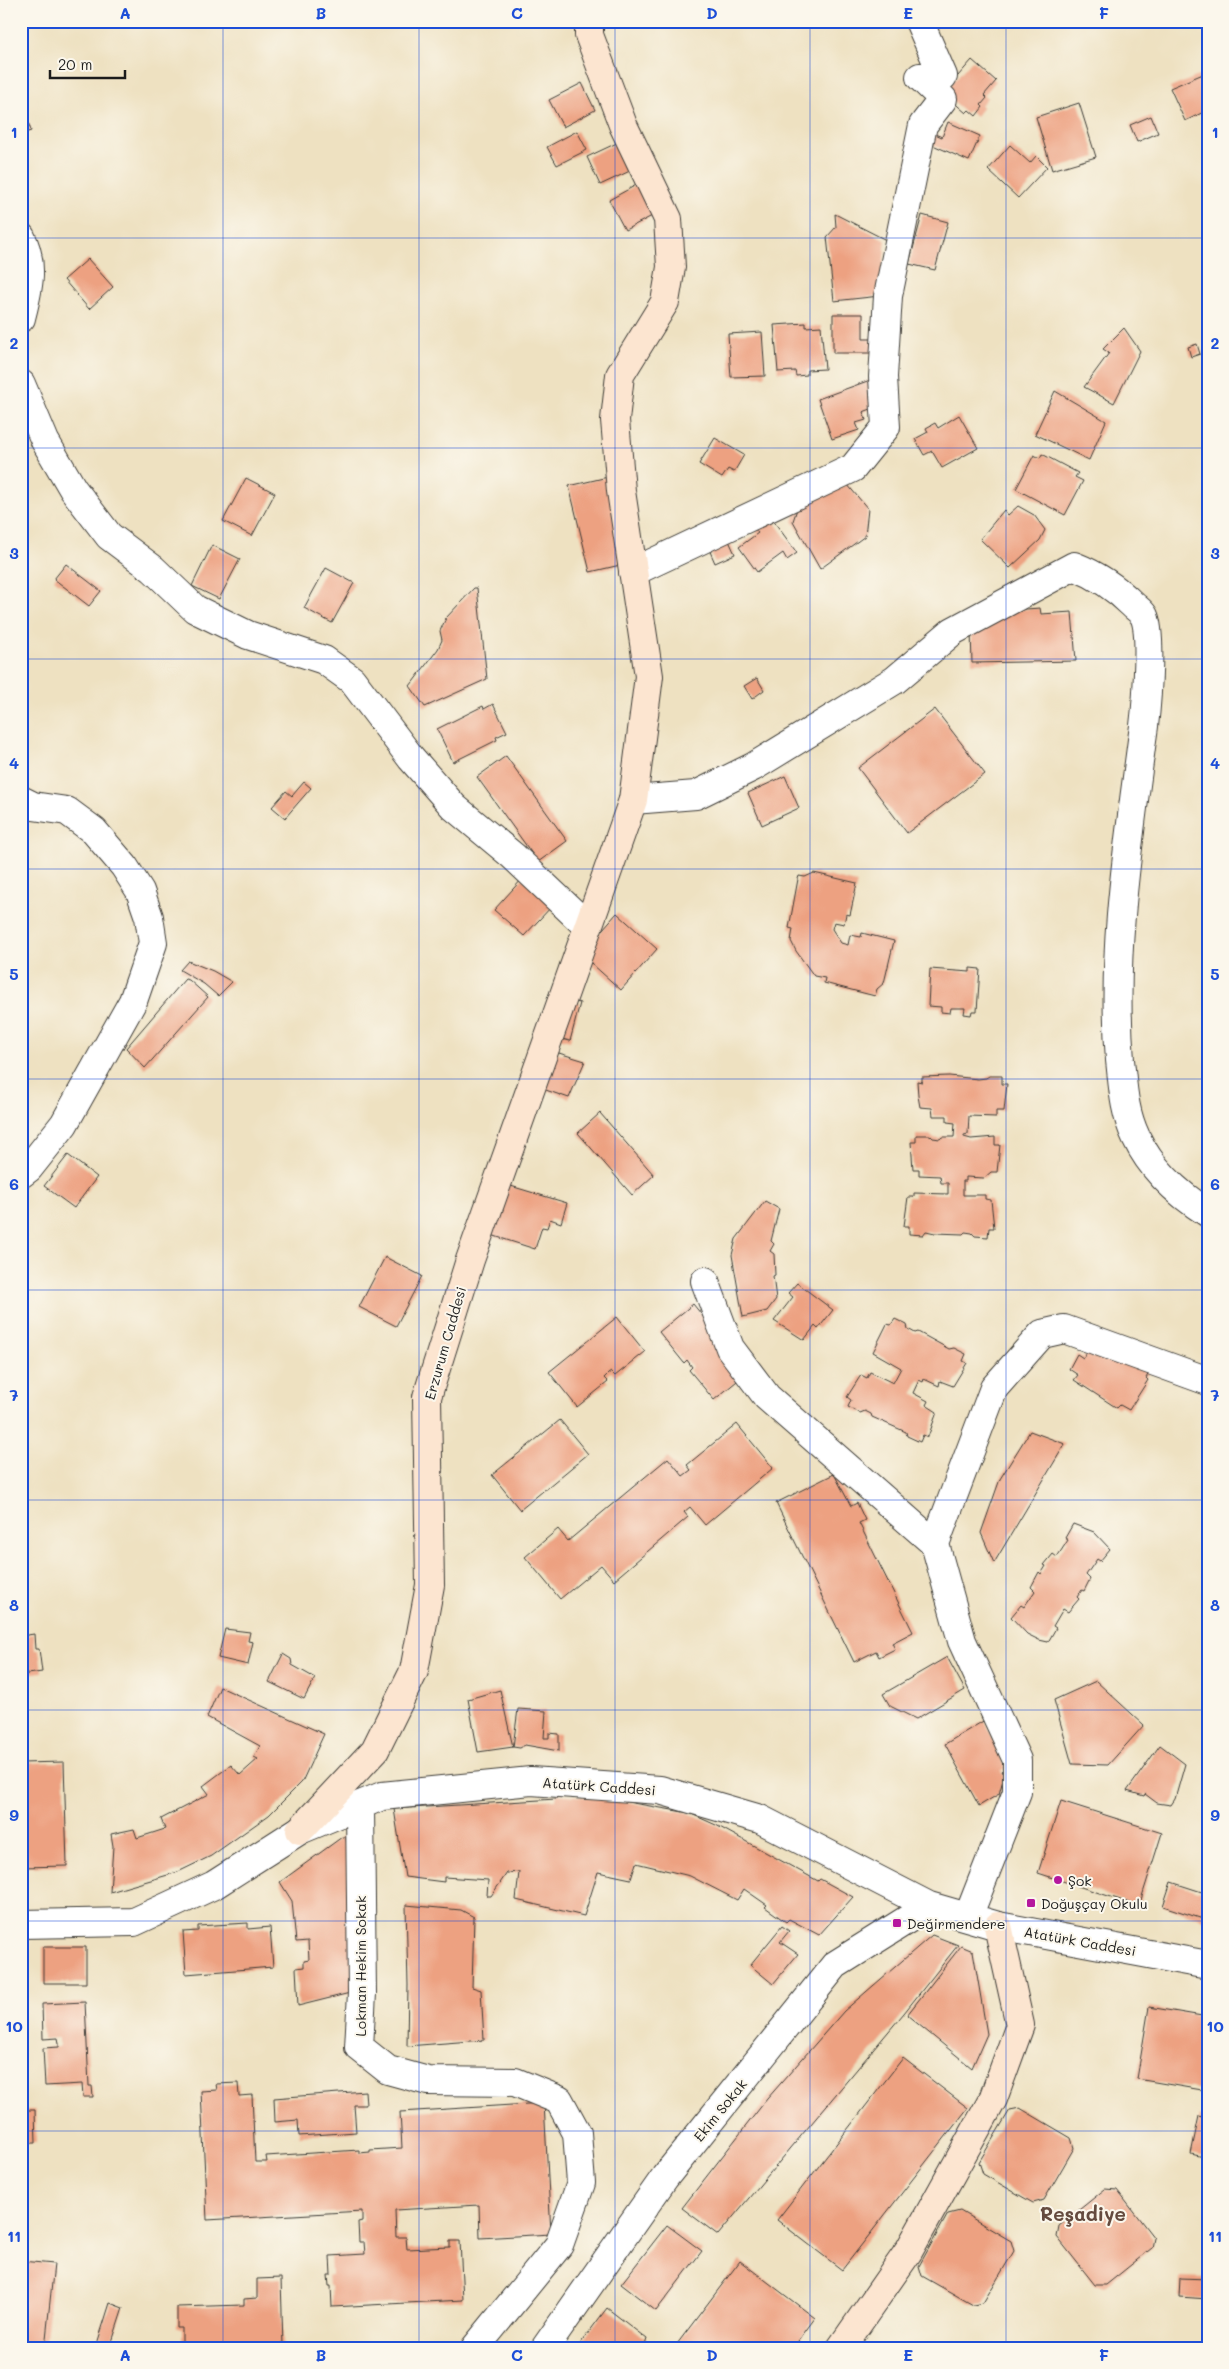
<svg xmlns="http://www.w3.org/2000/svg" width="1229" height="2369" font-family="Mali,sans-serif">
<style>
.building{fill:#eda181}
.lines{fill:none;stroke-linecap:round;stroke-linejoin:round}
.minor-casing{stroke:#3c3a35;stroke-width:30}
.tertiary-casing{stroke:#3c3a35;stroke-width:30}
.secondary-casing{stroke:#3c3a35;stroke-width:30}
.minor{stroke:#fff;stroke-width:28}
.tertiary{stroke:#fff;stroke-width:28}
.secondary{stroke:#fce5d0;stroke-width:28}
.grid{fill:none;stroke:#1d4ed8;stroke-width:1;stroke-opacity:0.55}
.poi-dot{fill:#b5179e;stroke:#fbf7ec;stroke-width:2}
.labels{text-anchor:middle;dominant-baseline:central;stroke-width:4;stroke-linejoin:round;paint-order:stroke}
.street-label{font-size:14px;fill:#1c1c1c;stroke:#fbf7ec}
.poi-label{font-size:14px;fill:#1c1c1c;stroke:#fbf7ec;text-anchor:start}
.district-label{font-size:19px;font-weight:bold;fill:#654b3f;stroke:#fbf7ec}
.neatline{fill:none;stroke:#1d4ed8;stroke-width:2}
.grid-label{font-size:16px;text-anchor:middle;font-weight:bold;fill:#1d4ed8}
</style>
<rect width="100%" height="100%" fill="#fbf7ec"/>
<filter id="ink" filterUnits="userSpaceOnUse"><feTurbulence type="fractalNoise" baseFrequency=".02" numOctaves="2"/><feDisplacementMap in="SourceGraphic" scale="10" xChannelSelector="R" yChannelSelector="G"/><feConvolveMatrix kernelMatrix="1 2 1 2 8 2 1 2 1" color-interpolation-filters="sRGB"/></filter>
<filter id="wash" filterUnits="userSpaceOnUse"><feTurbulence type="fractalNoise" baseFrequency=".0096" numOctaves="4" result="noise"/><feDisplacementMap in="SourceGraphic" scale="20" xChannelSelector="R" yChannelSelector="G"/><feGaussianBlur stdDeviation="1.12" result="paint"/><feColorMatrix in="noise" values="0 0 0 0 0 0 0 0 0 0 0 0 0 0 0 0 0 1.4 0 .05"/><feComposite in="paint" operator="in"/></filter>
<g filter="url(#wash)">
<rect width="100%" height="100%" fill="#eee1c1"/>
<g id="blocks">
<path class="building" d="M 972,60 L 996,81 L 984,95 L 987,98 L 981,105 L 983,107 L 976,116 L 969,110 L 966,113 L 943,93 Z
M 1203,74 L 1208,84 L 1208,110 L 1185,121 L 1170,88 Z
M 582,83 L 595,110 L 563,127 L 549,100 Z
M 21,99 L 31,131 L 21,134 Z
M 1079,103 L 1096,157 L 1052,170 L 1036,117 Z
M 1151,116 L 1158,133 L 1137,142 L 1130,125 Z
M 948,122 L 980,136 L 969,161 L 926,142 L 930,132 L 942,137 Z
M 577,131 L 587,150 L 557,165 L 547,147 Z
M 619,142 L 632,170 L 600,185 L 587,157 Z
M 1010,145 L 1030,163 L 1036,156 L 1047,167 L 1018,198 L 988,170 Z
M 638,184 L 654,215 L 625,230 L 609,200 Z
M 835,214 L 886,240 L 880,296 L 834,301 L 827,237 L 836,227 Z
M 922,215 L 948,222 L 935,270 L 909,264 Z
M 88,259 L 113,287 L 89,309 L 64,280 Z
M 833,314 L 863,314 L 863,339 L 880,339 L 880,353 L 833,353 Z
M 806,323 L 806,327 L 821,326 L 825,369 L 807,370 L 807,375 L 796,376 L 795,371 L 778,372 L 774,325 Z
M 1124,328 L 1140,351 L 1114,403 L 1084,387 L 1109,353 L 1103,349 Z
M 762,332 L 765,376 L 731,377 L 728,334 Z
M 1197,344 L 1200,354 L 1191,357 L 1188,347 Z
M 873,379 L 882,405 L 863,412 L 866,420 L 856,423 L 859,430 L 832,439 L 818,399 Z
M 1055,391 L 1106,421 L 1089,460 L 1035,434 Z
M 959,415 L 978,448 L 942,468 L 932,451 L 924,455 L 915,439 L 928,432 L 926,428 L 935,423 L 938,428 Z
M 715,438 L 744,455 L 734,472 L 728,469 L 722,478 L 699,464 Z
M 1042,454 L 1078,473 L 1075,477 L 1083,481 L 1065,515 L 1016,489 L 1034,455 L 1040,458 Z
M 608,477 L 629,563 L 590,572 L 569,486 Z
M 246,478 L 275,493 L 252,536 L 223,521 Z
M 847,484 L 868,509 L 865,536 L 820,569 L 793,521 L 797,509 Z
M 1018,506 L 1034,515 L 1045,530 L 1040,540 L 1010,568 L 980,539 L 1004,510 L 1008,515 Z
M 770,516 L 797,553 L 787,560 L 783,553 L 757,572 L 739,547 L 758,533 L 754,528 Z
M 725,532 L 735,554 L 715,563 L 705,540 Z
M 212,545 L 240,559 L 219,599 L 192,586 Z
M 66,564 L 101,591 L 89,606 L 54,579 Z
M 326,568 L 354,583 L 332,623 L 304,608 Z
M 474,588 L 477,588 L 487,679 L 425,707 L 410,686 L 438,649 L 442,640 L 440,631 L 446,618 Z
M 1040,608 L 1041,614 L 1072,612 L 1076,661 L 972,663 L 971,632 L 1012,610 Z
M 757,678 L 764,690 L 752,699 L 744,686 Z
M 493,704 L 507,732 L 496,737 L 497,740 L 453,762 L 437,729 L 483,706 L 484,709 Z
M 935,709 L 985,774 L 907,833 L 858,768 Z
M 506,756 L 567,841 L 538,862 L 477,777 Z
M 785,776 L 799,808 L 762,825 L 748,793 Z
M 304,782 L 311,788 L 285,818 L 272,807 L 286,791 L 292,796 Z
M 814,873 L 857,883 L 850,915 L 846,914 L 844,924 L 834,922 L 832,929 L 841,943 L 848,945 L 850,935 L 861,937 L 862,933 L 894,941 L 884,983 L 877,989 L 875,996 L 824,983 L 825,978 L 814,976 L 796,951 L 791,941 L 793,929 L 789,928 L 798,879 L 799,876 L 805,877 Z
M 523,878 L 553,905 L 524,936 L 494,910 Z
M 617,913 L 657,949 L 621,990 L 581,954 Z
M 188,961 L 213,971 L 232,982 L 218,996 L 204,984 L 180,970 Z
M 970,968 L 980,969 L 977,1011 L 972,1011 L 971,1015 L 964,1014 L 965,1008 L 951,1008 L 950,1013 L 941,1012 L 941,1007 L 928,1006 L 930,969 L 970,972 Z
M 185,979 L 189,980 L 208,997 L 145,1068 L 126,1048 Z
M 564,999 L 580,1003 L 570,1041 L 554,1037 Z
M 549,1050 L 585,1061 L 569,1098 L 537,1087 Z
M 949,1076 L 978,1079 L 986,1078 L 989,1076 L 1002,1076 L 1002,1084 L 1007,1084 L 1004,1111 L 996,1111 L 996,1117 L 969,1116 L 968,1134 L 964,1135 L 964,1137 L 971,1139 L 995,1137 L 995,1145 L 1000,1145 L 997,1172 L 991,1172 L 984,1178 L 966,1177 L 966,1181 L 963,1181 L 963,1195 L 985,1195 L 985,1199 L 991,1200 L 994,1228 L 989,1228 L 988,1237 L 975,1236 L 972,1233 L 965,1232 L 963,1234 L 935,1233 L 926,1231 L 923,1235 L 909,1234 L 909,1226 L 904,1226 L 908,1197 L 914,1197 L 914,1193 L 948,1194 L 948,1183 L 941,1183 L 940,1176 L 919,1175 L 919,1169 L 913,1169 L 911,1142 L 916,1142 L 916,1135 L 930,1135 L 933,1138 L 940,1139 L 942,1137 L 954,1137 L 955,1123 L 947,1122 L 947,1116 L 933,1116 L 932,1108 L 920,1107 L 918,1096 L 917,1081 L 922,1082 L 922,1077 Z
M 600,1113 L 654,1175 L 632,1195 L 578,1133 Z
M 68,1155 L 97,1177 L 74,1208 L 44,1186 Z
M 504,1184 L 567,1203 L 561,1223 L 550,1219 L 547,1228 L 542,1227 L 535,1249 L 488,1234 Z
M 765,1201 L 779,1209 L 771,1241 L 774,1244 L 770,1251 L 774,1254 L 775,1275 L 773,1276 L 776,1299 L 767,1311 L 743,1317 L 732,1255 L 736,1239 Z
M 385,1257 L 422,1276 L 396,1326 L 359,1307 Z
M 797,1283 L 833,1310 L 818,1329 L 815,1326 L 804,1340 L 774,1321 L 793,1297 L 788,1293 Z
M 693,1304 L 748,1372 L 714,1400 L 689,1370 L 692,1367 L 687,1360 L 684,1363 L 659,1332 Z
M 617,1317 L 645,1352 L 615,1376 L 611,1372 L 608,1374 L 604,1378 L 608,1382 L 577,1407 L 549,1372 Z
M 895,1319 L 907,1325 L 908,1329 L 915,1333 L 918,1332 L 949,1349 L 954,1348 L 966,1354 L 963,1361 L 967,1363 L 953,1386 L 940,1381 L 939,1386 L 924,1379 L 923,1382 L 919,1380 L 913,1393 L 928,1401 L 926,1405 L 937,1412 L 928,1437 L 923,1435 L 920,1442 L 907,1436 L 906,1432 L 872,1417 L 871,1414 L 865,1411 L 860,1413 L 848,1407 L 851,1400 L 847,1397 L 861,1375 L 867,1378 L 870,1372 L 893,1383 L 901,1368 L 873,1352 L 887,1324 L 891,1325 Z
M 1091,1346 L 1152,1368 L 1146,1378 L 1148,1380 L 1129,1410 L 1120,1405 L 1117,1408 L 1074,1380 L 1078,1375 L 1069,1369 L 1077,1354 L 1083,1358 Z
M 560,1420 L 588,1454 L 520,1510 L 492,1475 Z
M 737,1424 L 773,1468 L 705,1525 L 690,1507 L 684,1512 L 688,1517 L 614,1580 L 601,1565 L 560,1599 L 525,1557 L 558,1529 L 568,1541 L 668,1458 L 683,1476 L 691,1470 L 687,1465 Z
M 1030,1431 L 1065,1444 L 994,1563 L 981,1533 L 1000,1479 Z
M 834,1474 L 851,1506 L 857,1503 L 865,1520 L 859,1523 L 913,1632 L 892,1643 L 895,1649 L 879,1657 L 876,1651 L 854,1662 L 776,1503 Z
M 1073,1524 L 1094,1532 L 1110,1549 L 1100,1561 L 1097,1559 L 1086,1575 L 1090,1579 L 1084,1591 L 1082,1590 L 1077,1597 L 1079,1599 L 1068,1612 L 1063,1609 L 1053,1626 L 1056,1628 L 1048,1642 L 1039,1640 L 1027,1634 L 1011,1617 L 1021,1605 L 1024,1607 L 1035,1591 L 1031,1587 L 1039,1572 L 1041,1574 L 1046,1566 L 1044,1565 L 1053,1554 L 1057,1557 L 1068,1540 L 1065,1538 Z
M 225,1629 L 250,1632 L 248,1641 L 253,1642 L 248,1665 L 218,1658 Z
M 34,1634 L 35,1649 L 39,1649 L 42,1672 L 21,1675 L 21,1636 Z
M 283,1654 L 291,1659 L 292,1665 L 315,1678 L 304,1699 L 269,1682 Z
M 947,1657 L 965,1690 L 916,1719 L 890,1706 L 883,1694 Z
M 1096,1681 L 1144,1725 L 1108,1765 L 1072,1764 L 1054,1700 Z
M 220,1687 L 324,1734 L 302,1782 L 269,1815 L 211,1856 L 178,1872 L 110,1892 L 113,1846 L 111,1834 L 134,1829 L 137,1838 L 165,1829 L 161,1819 L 209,1794 L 203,1786 L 231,1765 L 240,1775 L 258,1759 L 254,1757 L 260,1746 L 207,1717 Z
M 500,1690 L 513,1747 L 478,1752 L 468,1699 Z
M 518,1709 L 546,1711 L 544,1738 L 549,1738 L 549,1733 L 559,1734 L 559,1751 L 525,1745 L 520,1748 L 513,1747 Z
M 985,1720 L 1006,1768 L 1001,1771 L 1004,1776 L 999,1794 L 979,1806 L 945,1744 Z
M 1160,1745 L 1185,1764 L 1175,1799 L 1171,1805 L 1157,1803 L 1145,1794 L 1144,1796 L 1127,1791 Z
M 64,1762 L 67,1866 L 21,1867 L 21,1763 Z
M 557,1794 L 616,1800 L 689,1813 L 716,1825 L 818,1881 L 820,1879 L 853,1897 L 819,1935 L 789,1919 L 786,1922 L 765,1907 L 767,1905 L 744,1889 L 737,1900 L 690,1876 L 636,1863 L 631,1879 L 598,1872 L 584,1916 L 516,1900 L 519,1872 L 507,1873 L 491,1896 L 487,1896 L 488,1880 L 444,1877 L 444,1882 L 405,1877 L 394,1809 L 556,1799 Z
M 1061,1801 L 1162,1833 L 1139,1906 L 1038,1873 Z
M 342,1837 L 346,1837 L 358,1991 L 298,2006 L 296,1968 L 304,1967 L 304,1961 L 309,1960 L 308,1941 L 296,1942 L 292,1901 L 280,1882 Z
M 1171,1882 L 1208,1894 L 1206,1920 L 1163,1906 Z
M 406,1905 L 461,1910 L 474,1917 L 472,1987 L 481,1990 L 484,2040 L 407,2046 L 408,1985 Z
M 248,1923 L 248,1929 L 270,1927 L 273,1967 L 186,1974 L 183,1932 L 198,1931 L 198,1926 Z
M 782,1926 L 789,1931 L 780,1942 L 798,1954 L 773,1984 L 750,1965 Z
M 932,1935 L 958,1945 L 904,2013 L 718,2235 L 682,2208 L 767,2099 L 844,2011 Z
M 961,1946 L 973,1951 L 987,2034 L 972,2068 L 907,2015 Z
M 43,1947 L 86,1947 L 86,1983 L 43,1983 Z
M 21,1999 L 23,1999 L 23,2038 L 21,2038 Z
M 85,2002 L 89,2086 L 92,2086 L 93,2097 L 83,2097 L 82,2084 L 45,2086 L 43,2048 L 59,2047 L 59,2043 L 58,2038 L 43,2039 L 42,2004 Z
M 1149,2007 L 1208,2017 L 1208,2091 L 1137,2079 Z
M 21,2046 L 23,2046 L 23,2077 L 21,2077 Z
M 903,2058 L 968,2108 L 842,2270 L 777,2220 Z
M 238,2083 L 239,2096 L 252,2095 L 255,2162 L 267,2162 L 266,2156 L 359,2150 L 359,2153 L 370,2152 L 370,2150 L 402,2148 L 400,2112 L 544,2103 L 551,2234 L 480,2238 L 479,2205 L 395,2210 L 396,2237 L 406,2237 L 407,2249 L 450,2247 L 450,2241 L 460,2241 L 463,2300 L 332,2307 L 331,2286 L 329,2286 L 328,2275 L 331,2275 L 330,2256 L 365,2254 L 364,2242 L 359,2242 L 358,2222 L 362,2221 L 362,2211 L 207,2220 L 201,2091 L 217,2090 L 216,2084 Z
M 365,2091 L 366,2105 L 354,2105 L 356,2132 L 299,2136 L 298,2120 L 275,2122 L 274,2098 Z
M 1020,2108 L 1071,2138 L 1074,2148 L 1044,2200 L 1033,2203 L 983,2174 L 979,2162 L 1010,2110 Z
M 21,2110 L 35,2110 L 36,2143 L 21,2143 Z
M 1199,2116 L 1208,2118 L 1208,2158 L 1191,2154 Z
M 1105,2189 L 1117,2190 L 1154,2238 L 1152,2248 L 1106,2285 L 1095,2285 L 1057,2237 L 1059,2226 Z
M 960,2211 L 1011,2241 L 1014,2251 L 983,2303 L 973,2305 L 922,2276 L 919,2266 L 948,2214 Z
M 667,2225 L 702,2251 L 656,2311 L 621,2284 Z
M 21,2261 L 54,2264 L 45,2348 L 21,2348 Z
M 740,2261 L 815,2318 L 793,2348 L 674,2348 Z
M 281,2278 L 283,2346 L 182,2348 L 182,2328 L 177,2328 L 177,2307 L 244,2305 L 244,2299 L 257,2298 L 257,2279 Z
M 1180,2278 L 1208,2279 L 1208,2299 L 1179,2297 Z
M 110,2303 L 123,2308 L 110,2348 L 98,2348 L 96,2347 Z
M 607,2308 L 647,2339 L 644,2348 L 577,2348 Z"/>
</g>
</g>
<g filter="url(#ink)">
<use href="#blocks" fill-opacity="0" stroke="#3c3a35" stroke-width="1"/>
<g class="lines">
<g class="minor-casing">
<path id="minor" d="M 21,237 C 35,265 28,290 21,318
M 21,384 L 45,441 L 73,489 L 109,536 L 153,569 L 195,609 L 248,635 L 324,660 L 352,680 L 411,758 L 454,807 L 513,856 L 587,926
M 633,572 L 853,468 L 886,427 L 883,377 L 888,296 L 923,125 L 943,99 L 920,77 L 943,76 L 919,21
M 633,800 L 696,795 L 753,767 L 895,680 L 953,631 L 1074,566 C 1097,575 1115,587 1133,605 C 1136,608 1142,612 1144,616 C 1153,635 1146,716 1142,740 C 1128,846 1111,952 1120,1060 C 1123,1087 1124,1112 1136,1137 C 1151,1169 1178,1194 1208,1213
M 705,1281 L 730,1348 L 767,1397 L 935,1544 L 962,1641 L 1017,1760 L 1017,1792 L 968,1917
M 935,1544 L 994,1388 L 1042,1334 L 1064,1329 L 1208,1381
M 360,1806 L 362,1993 L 359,2047 L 388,2070 L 428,2081 L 515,2082 L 559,2100 L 577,2133 L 581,2183 L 559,2245 L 475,2348
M 21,1924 L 134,1922 L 214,1885 L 300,1830 L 382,1796 L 531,1781 L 660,1790 L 760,1819 L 929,1906 L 998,1926
M 545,2348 L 665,2177 L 835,1965 L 929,1906"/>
</g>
<g class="tertiary-casing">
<path id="tertiary" d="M 21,800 L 33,806 L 67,811 L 94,831 L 124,866 L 140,891 L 149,917 L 153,943 L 133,1001 L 64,1124 L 29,1168 L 21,1174
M 998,1926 L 1208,1965"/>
</g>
<g class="secondary-casing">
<path id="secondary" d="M 300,1830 L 375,1750 L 414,1671 L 430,1585 L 427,1397 L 470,1260 L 633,800 L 649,676 L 621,491 L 615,420 L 620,375 L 665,302 L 671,267 L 668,219 L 623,125 L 589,35 L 589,21
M 841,2348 L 908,2252 L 993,2099 L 1020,2025 L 998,1926"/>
</g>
<use href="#minor" class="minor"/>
<use href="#tertiary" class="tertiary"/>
<use href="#secondary" class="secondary"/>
</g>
</g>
<path class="grid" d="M 223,21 L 223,2348M 419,21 L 419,2348M 615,21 L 615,2348M 810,21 L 810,2348M 1006,21 L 1006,2348M 21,238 L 1208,238M 21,448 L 1208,448M 21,659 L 1208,659M 21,869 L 1208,869M 21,1079 L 1208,1079M 21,1290 L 1208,1290M 21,1500 L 1208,1500M 21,1710 L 1208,1710M 21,1921 L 1208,1921M 21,2131 L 1208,2131"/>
<g class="poi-dot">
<circle cx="1058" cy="1880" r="5"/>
<rect x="1026" y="1898" width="10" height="10" rx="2.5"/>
<rect x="892" y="1918" width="10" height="10" rx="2.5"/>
</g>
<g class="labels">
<g class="street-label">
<text transform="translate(445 1343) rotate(-74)">Erzurum Caddesi</text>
<text transform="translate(599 1786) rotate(4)">Atatürk Caddesi</text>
<text transform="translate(1080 1941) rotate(10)">Atatürk Caddesi</text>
<text transform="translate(360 1966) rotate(-90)">Lokman Hekim Sokak</text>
<text transform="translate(720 2110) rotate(-51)">Ekim Sokak</text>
</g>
<g class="poi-label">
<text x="1068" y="1880">Şok</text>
<text x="1041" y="1903">Doğuşçay Okulu</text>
<text x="907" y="1923">Değirmendere</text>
</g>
<g class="district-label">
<text x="1083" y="2213">Reşadiye</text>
</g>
</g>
<rect width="1229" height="2369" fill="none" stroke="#fbf7ec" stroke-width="55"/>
<path d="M50 70v8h75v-8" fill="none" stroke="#1c1c1c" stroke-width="2.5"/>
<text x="58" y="70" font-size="15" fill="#1c1c1c" stroke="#fbf7ec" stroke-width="4" paint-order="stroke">20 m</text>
<rect x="28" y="28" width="1174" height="2314" class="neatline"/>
<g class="grid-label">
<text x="125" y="19">A</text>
<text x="321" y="19">B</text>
<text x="517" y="19">C</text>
<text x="712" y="19">D</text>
<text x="908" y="19">E</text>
<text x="1104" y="19">F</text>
<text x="14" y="138">1</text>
<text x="1215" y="138">1</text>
<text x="14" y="349">2</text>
<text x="1215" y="349">2</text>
<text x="14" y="559">3</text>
<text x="1215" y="559">3</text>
<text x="14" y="769">4</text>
<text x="1215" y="769">4</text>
<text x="14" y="980">5</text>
<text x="1215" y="980">5</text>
<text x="14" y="1190">6</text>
<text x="1215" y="1190">6</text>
<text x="14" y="1401">7</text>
<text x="1215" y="1401">7</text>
<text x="14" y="1611">8</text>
<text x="1215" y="1611">8</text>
<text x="14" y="1821">9</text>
<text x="1215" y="1821">9</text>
<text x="14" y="2032">10</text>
<text x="1215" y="2032">10</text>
<text x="14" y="2242">11</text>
<text x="1215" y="2242">11</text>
<text x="125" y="2361">A</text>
<text x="321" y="2361">B</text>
<text x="517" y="2361">C</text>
<text x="712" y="2361">D</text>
<text x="908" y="2361">E</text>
<text x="1104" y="2361">F</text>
</g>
</svg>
